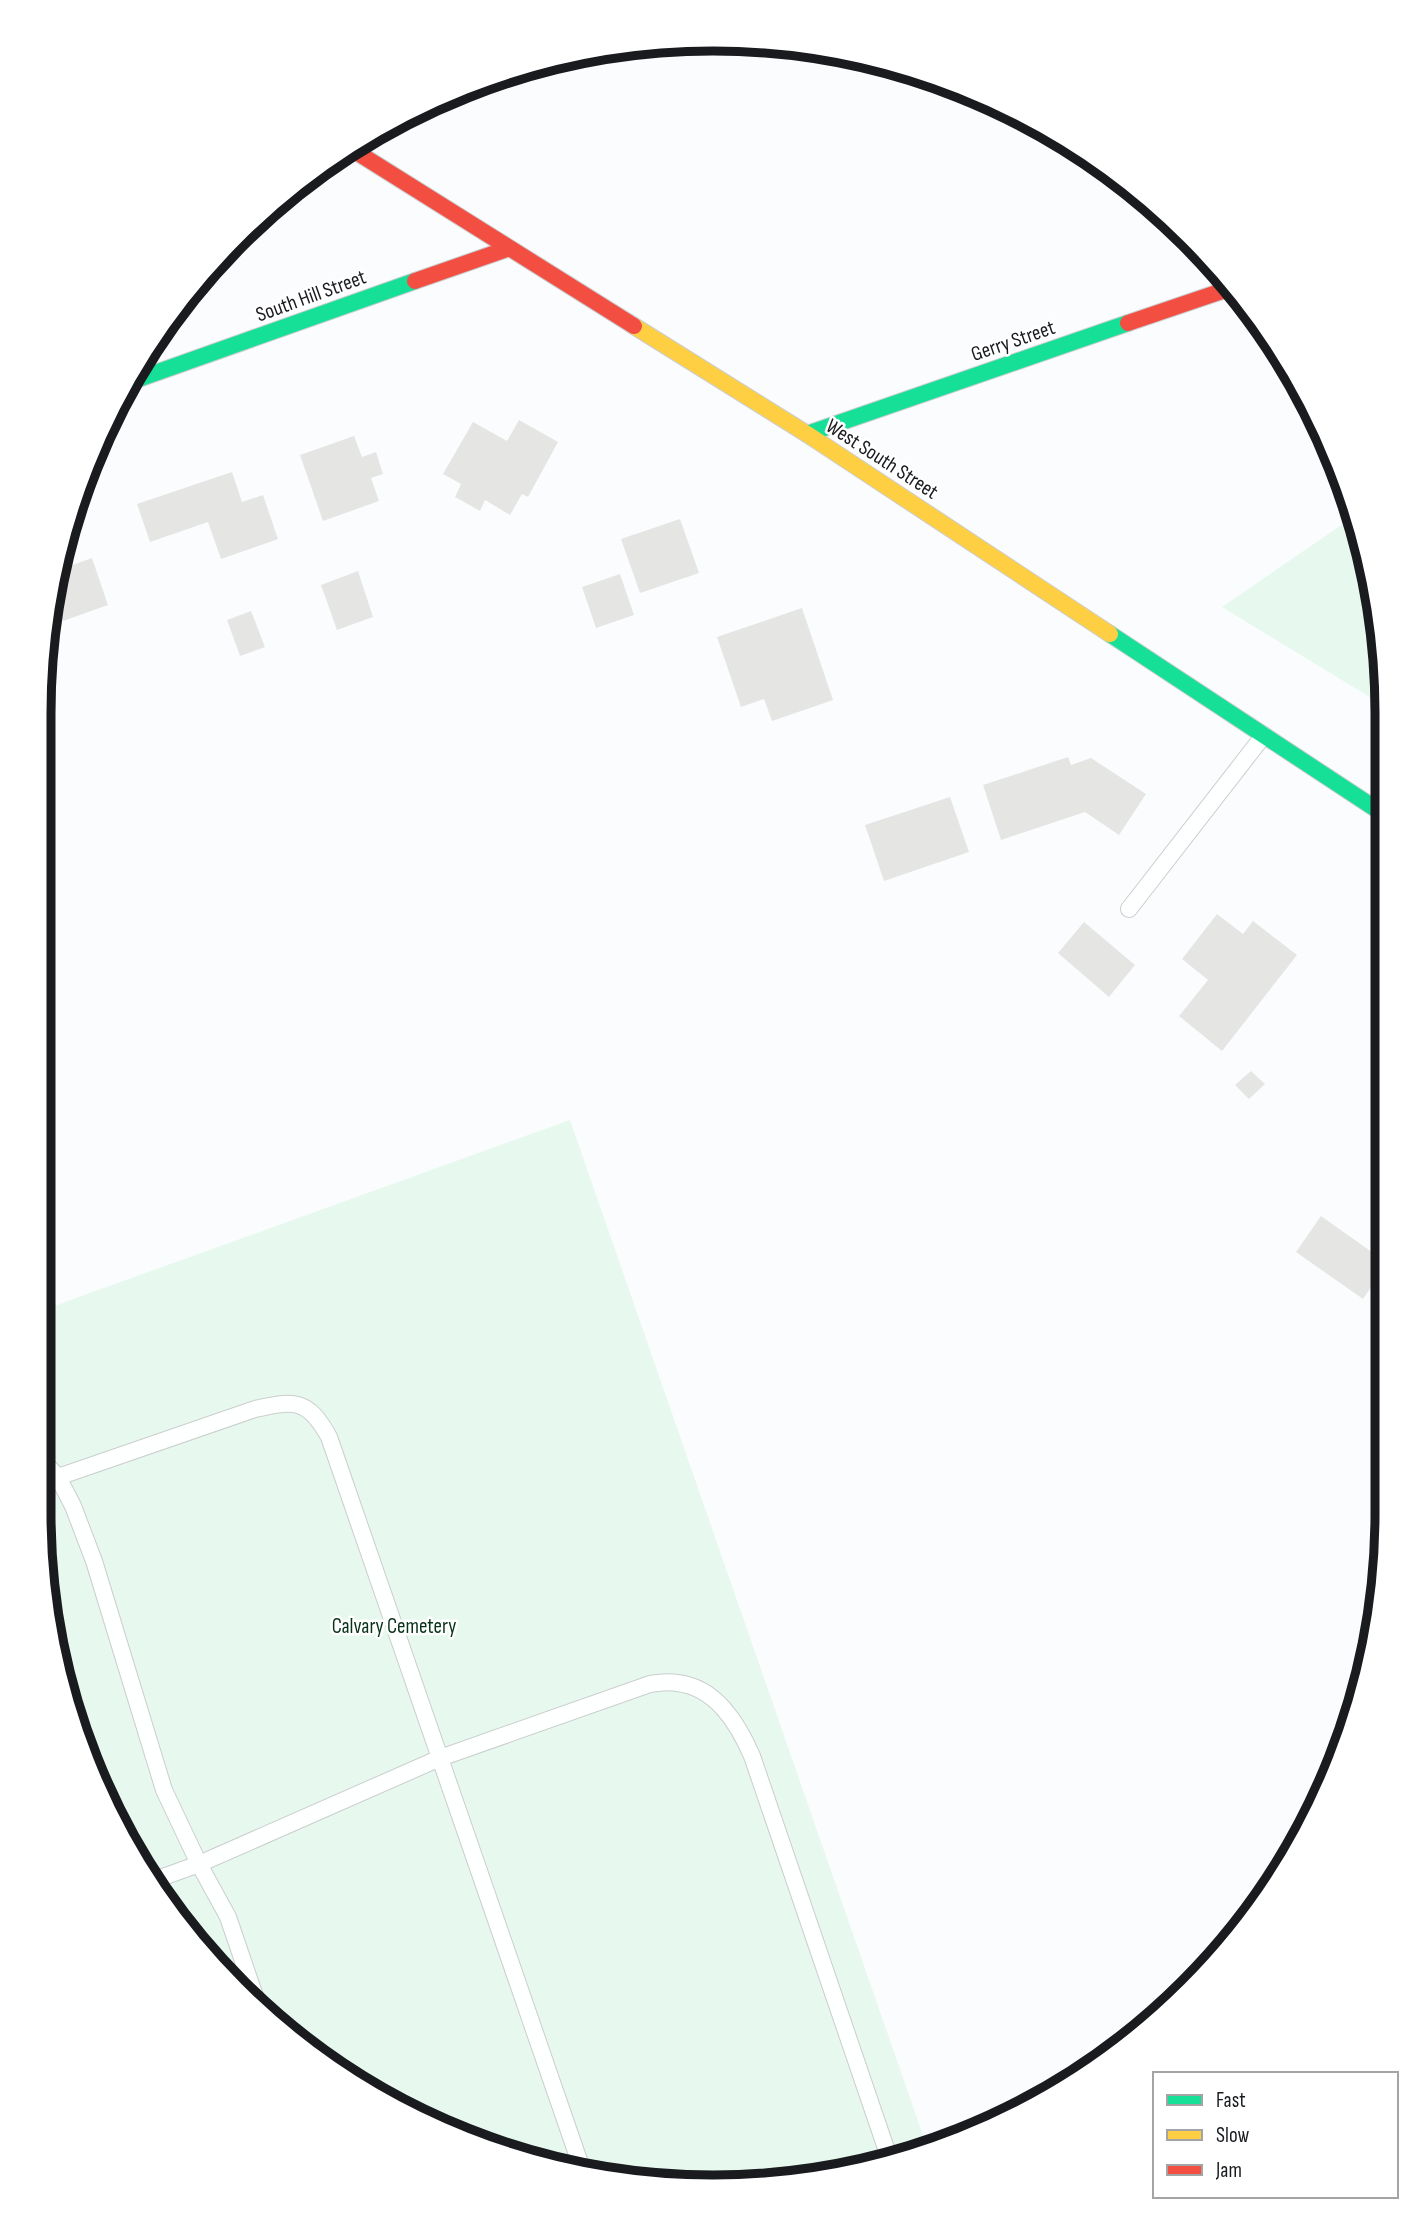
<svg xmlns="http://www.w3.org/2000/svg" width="1426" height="2226" font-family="'Sofia Sans Condensed',sans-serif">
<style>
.green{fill:#e7f9ee}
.building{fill:#e5e5e4}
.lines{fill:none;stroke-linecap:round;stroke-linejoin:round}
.lane-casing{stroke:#cbcdcf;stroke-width:18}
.fast-casing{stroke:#cbcdcf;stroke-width:18}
.slow-casing{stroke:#cbcdcf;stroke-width:18}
.jam-casing{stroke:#cbcdcf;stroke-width:18}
.lane{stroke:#feffff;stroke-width:16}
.fast{stroke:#16e098;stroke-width:16}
.slow{stroke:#ffcf43;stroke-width:16}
.jam{stroke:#f24e42;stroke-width:16}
.labels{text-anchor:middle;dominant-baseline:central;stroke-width:5;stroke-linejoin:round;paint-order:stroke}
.street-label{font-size:21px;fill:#191b1e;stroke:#fff}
.park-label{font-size:21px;fill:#09321a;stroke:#fff}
.rim{fill:none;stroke:#191b1e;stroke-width:9}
</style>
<rect width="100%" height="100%" fill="#fafcfe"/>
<path class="green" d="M 1356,515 L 1365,539 L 1386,669 L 1386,707 L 1222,607 Z
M 570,1120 L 927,2147 L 888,2164 L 713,2187 L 496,2152 L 302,2048 L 152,1888 L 74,1729 L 39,1513 L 40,1311 Z"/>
<path class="building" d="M 519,420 L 558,442 L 528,497 L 522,494 L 510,515 L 485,500 L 480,511 L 455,497 L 461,484 L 443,474 L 473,422 L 507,441 Z
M 354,436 L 362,457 L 376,452 L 383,474 L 371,478 L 379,501 L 323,521 L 300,455 Z
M 232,472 L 242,502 L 263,495 L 278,539 L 221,559 L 208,522 L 150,542 L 137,504 Z
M 680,519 L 699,573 L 640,593 L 621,539 Z
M 92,558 L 108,605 L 63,621 L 61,616 L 45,621 L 61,569 Z
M 358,571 L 373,617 L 337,630 L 321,585 Z
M 620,574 L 634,615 L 596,628 L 582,587 Z
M 802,608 L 833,700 L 772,721 L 764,699 L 741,707 L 717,637 Z
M 251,611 L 265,647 L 240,656 L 227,620 Z
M 1068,757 L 1071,765 L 1091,758 L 1146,794 L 1119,835 L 1085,812 L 1001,840 L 983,785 Z
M 950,797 L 969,852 L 884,881 L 865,825 Z
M 1217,914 L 1243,934 L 1253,921 L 1297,955 L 1222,1051 L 1179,1016 L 1208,980 L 1182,959 Z
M 1084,922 L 1135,965 L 1109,997 L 1058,953 Z
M 1251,1071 L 1265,1084 L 1249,1099 L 1235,1085 Z
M 1321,1216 L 1383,1260 L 1383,1269 L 1363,1299 L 1296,1252 Z"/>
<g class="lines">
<g class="lane-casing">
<path id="lane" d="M 1129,909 L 1264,735
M 39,1457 L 58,1477 L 73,1506 L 94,1561 L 164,1790 L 199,1864 L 228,1917 L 256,1999
M 58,1477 L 255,1409 C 295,1400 308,1399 329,1437 L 581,2166
M 149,1882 L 199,1864 L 440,1758 L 650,1684 C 658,1683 669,1681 677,1683 C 716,1687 738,1724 752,1756 L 891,2163"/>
</g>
<g class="fast-casing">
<path id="fast" d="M 130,382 L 415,281
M 807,434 L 1128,323
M 1110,634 L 1385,815"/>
</g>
<g class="slow-casing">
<path id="slow" d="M 634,326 L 807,434 L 1110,634"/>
</g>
<g class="jam-casing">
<path id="jam" d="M 350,148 L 634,326
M 415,281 L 507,249
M 1128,323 L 1234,287"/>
</g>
<use href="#lane" class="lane"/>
<use href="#fast" class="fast"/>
<use href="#slow" class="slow"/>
<use href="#jam" class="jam"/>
</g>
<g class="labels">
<g class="street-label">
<text transform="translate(311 296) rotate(-20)">South Hill Street</text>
<text transform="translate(1013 341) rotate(-19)">Gerry Street</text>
<text transform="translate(882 459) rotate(33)">West South Street</text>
</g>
<g class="park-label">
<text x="394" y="1626">Calvary Cemetery</text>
</g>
</g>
<path d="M0 0H1426V2226H0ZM713 51H713A662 662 0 0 1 1375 713V1513A662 662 0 0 1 713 2175H713A662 662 0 0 1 51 1513V713A662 662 0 0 1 713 51Z" fill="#fff" fill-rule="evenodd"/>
<path class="rim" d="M713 51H713A662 662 0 0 1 1375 713V1513A662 662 0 0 1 713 2175H713A662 662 0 0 1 51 1513V713A662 662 0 0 1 713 51Z"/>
<rect x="1153" y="2072" width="245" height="126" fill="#ffffff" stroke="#a3a4a5" stroke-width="2"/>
<rect x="1167" y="2095" width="35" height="10" fill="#16e098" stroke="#a3a4a5" stroke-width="2"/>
<text x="1216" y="2107" font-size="21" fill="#191b1e">Fast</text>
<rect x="1167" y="2130" width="35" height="10" fill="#ffcf43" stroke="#a3a4a5" stroke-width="2"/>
<text x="1216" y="2142" font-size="21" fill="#191b1e">Slow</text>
<rect x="1167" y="2165" width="35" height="10" fill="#f24e42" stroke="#a3a4a5" stroke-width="2"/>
<text x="1216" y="2177" font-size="21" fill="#191b1e">Jam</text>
</svg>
